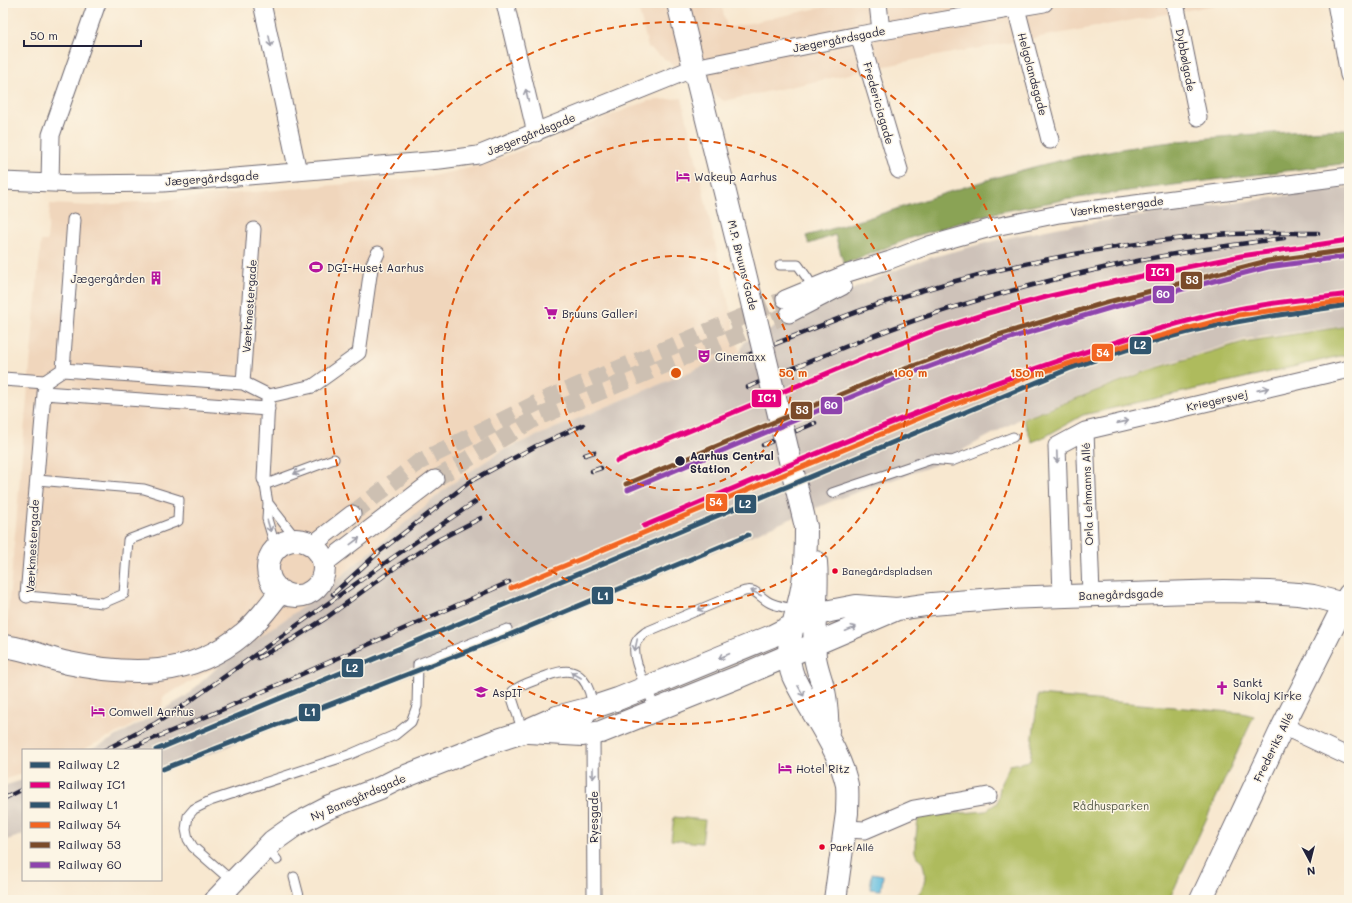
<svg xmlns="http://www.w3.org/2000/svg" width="1352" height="903" font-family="Mali,sans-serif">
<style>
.built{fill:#f0d6bc}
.industrial{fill:#cec2b9}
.green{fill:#aebb5d;stroke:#686e4c}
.forest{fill:#8aa354;stroke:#566248}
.water{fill:#63bee0;stroke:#42708e}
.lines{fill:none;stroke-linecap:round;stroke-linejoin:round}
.minor-tunnel{stroke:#cdc0b2;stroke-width:17;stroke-dasharray:17 8;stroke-linecap:butt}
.service-casing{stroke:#6d676f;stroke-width:11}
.pedestrian-casing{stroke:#6d676f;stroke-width:15}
.minor-casing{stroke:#6d676f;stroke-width:19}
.tertiary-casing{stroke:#6d676f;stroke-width:24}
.service{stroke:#fff;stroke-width:9}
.pedestrian{stroke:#fff;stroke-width:13}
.minor{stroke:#fff;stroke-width:17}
.tertiary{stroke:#fff;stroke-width:22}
.rail-casing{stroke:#22223b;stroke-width:4.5}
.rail{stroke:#fcf5e5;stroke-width:3;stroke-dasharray:9;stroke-linecap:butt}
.tertiary-bridge-casing{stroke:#6d676f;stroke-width:24;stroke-linecap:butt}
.tertiary-bridge{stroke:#fff;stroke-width:22}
.rail-1-casing{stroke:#fcf5e5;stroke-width:8}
.rail-2-casing{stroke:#fcf5e5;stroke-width:8}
.rail-3-casing{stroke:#fcf5e5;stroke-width:8}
.rail-4-casing{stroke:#fcf5e5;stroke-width:8}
.rail-5-casing{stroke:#fcf5e5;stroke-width:8}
.rail-6-casing{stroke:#fcf5e5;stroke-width:8}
.rail-1{stroke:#30556e;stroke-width:5}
.rail-2{stroke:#e5007d;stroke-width:5}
.rail-3{stroke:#30556e;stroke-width:5}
.rail-4{stroke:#f26522;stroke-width:5}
.rail-5{stroke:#7a4b2a;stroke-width:5}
.rail-6{stroke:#8e44ad;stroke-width:5}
.oneway{stroke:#9c9ca7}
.ring{fill:none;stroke:#de560e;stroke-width:2;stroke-dasharray:7 5}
.stop-dot{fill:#22223b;stroke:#fcf5e5;stroke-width:1.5}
.bus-dot{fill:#e4002b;stroke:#fcf5e5;stroke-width:1.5}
.labels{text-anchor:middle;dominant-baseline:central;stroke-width:3;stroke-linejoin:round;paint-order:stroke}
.bus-label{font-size:10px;fill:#22223b;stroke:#fcf5e5;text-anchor:start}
.street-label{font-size:11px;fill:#22223b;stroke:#fcf5e5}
.poi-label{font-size:11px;fill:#22223b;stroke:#fcf5e5;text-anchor:start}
.stop-label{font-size:11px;font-weight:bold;fill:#22223b;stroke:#fcf5e5;text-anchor:start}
.park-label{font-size:11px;fill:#535847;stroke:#fcf5e5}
.centre{fill:#de560e;stroke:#fcf5e5;stroke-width:2}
.ring-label{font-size:12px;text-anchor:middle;font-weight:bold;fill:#de560e;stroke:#fcf5e5;stroke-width:3;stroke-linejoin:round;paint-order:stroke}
.line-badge{stroke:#fcf5e5;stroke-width:1.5}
.badge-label{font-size:11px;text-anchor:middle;font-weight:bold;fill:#fff}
</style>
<rect width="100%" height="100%" fill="#fcf5e5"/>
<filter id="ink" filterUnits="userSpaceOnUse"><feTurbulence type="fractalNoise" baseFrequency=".025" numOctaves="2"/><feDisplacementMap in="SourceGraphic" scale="8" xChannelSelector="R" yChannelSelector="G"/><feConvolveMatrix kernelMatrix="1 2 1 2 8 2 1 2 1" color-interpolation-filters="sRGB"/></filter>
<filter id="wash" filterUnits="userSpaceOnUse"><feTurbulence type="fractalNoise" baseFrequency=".012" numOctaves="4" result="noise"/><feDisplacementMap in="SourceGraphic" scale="16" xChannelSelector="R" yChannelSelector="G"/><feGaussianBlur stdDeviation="0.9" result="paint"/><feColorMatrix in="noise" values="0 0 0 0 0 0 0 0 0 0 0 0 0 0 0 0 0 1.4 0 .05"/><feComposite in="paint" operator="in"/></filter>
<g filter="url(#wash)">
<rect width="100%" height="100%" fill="#f8e8d0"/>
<path class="built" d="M 637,3 L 721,3 L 727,28 L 842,3 L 1226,3 L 914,60 L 724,101 L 648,47 Z
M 682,98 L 740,353 L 718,358 L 713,362 L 503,450 L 450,485 L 314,599 L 220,665 L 163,697 L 162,707 L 126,729 L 82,750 L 23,750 L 23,773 L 3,780 L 3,669 L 41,241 L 47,241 L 50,204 L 91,206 L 428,177 L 483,165 L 648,101 Z"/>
<path class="industrial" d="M 1349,187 L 1349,325 L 1246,339 L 1152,368 L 1020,419 L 935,465 L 835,500 L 600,600 L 566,612 L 433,667 L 432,666 L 161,773 L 161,750 L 89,750 L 110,740 L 185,697 L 220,665 L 314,599 L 450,485 L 503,450 L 713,362 L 718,358 L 740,353 L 744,342 L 864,284 L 896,270 L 933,257 L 993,241 L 1061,227 Z
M 23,780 L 23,835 L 3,841 L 3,786 Z"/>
<path class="green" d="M 1349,326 L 1349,354 L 1083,415 L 1046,436 L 1032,442 L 1023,419 L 1150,370 L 1243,342 Z
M 1038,695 L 1242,713 L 1254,716 L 1169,900 L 910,900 C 925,893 928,876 922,862 C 920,859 916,855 915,852 C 914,847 918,824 918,817 L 985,811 L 997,803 L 1001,783 L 1010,765 L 1030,761 Z
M 674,817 L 705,820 L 702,843 L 671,840 Z"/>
<path class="forest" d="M 1349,129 L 1349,163 L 1142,189 L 1063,200 L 989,214 L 916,236 L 844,264 L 835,235 L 809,244 L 806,236 C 897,212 984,176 1076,157 C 1166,139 1257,133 1349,129 Z"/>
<path class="water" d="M 872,873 L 883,875 L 881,890 L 870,889 Z"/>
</g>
<g filter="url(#ink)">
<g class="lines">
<path class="minor-tunnel" d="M 435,479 L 536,418 L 789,314
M 352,514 L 419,462 L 539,402 L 785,299"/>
<g class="service-casing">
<path id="service" d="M 966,3 L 968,16
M 780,265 L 798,265 L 808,279 L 812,288
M 264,480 L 268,503 L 267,519 L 276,549
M 264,485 L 334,459
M 832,493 L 932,459 L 952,461 L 1013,437
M 268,503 L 297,540
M 27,596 L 103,603 L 124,594 L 128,540 L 178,521 L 179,500 L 144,489 L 37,480
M 656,710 C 650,695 632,662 635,646 C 636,639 641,636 646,632 L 739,593 C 758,585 757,598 773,604 C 781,607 790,608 798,610
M 523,732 L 512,698 L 513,691 C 522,684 531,682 541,678 C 550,675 562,669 572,672 C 588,676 597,705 589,719 C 586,725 579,726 573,728
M 267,847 L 277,860
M 294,877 L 300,900
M 233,882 L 193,847 L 188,839 L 186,829 L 188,816 L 194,809 L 210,801 L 349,755 L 395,735 L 411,722 L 417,706 L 418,664 L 507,629"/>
</g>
<g class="pedestrian-casing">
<path id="pedestrian" d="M 63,370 L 243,383 L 254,229
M 3,379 L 45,382
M 243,383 L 269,396 L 313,386 L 359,353 L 371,268 L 378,253
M 44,393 L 268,409
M 264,479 L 268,400
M 27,596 L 45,382 L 63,370 L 74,220
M 593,734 L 594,900"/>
</g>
<g class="minor-casing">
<path id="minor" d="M 262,3 L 298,172
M 505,3 L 536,133
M 878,3 L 881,31
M 1175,3 L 1198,117
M 1336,3 L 1349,75
M 1016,8 L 1050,140
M 859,35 L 899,170
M 3,181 L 77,184 L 163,183 L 440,160 L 478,155 L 694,68 L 859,35 L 1044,3
M 50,183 L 51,135 L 97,3
M 785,299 L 848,273 L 890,260 L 929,245 L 990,228 L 1059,214 L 1349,176
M 789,314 L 843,286
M 1085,431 L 1349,369
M 312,545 L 352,514
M 324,564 L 435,479
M 1062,596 L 1057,446 L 1085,431 L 1091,594
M 1283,726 L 1349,757
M 845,829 L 865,830 L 914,809 L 988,796"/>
</g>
<g class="tertiary-casing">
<path id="tertiary" d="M 678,3 L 742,261
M 806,527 C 806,547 806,568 802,588 C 797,617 782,647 793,676 C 809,711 839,747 847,785 C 848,795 847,804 847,813 L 835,900
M268 568a28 28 0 1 1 56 0a28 28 0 1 1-56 0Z
M 816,562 C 819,594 812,625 815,657 C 817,671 823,683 825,696 C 827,708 827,720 828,732
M 3,646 C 25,648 46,658 68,663 C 130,676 191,678 243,634 C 258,622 269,606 281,591
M 528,732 L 583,735 L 601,732 L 738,677 L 895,610
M 216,900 L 233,882 L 273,841 L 297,824 L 328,808 L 380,788 L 396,780 L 495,741 L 523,732 L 557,717 L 591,708 L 618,699 L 772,636 L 814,615 L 830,611 L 856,606 L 897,609 L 932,604 L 1006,598 L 1224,591 L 1269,592 L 1298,594 L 1313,596 L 1344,604
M 1201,900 L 1283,726 L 1349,595"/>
</g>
<use href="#service" class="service"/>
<use href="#pedestrian" class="pedestrian"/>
<use href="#minor" class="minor"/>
<use href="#tertiary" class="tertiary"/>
<g class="rail-casing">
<path id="rail" d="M 741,358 C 787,339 832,320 879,304 C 988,268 1101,245 1215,235 C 1249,232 1284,233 1318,233
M 748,387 C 816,359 884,329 955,307 C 1015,289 1075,273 1137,261 C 1185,251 1235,245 1284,238
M 763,445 L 815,423
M 585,455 L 594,452
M 592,471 L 601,468
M 333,594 L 379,552 L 471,481 L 536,446 L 583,425
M 258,658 L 293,639 L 326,618 L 399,565 L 438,540 L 481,518
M 105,750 L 156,723 L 183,706 L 392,558 L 475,502
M 126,750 L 210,715 L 509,582
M 3,799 L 23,789"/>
</g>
<use href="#rail" class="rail"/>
<g class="tertiary-bridge-casing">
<path id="tertiary-bridge" d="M 742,261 L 806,527"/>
</g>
<use href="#tertiary-bridge" class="tertiary-bridge"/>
<g class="rail-1-casing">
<path id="rail-1" d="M 156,750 L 1071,368 C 1108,356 1144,343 1181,334 C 1236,320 1293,313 1349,305"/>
</g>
<g class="rail-2-casing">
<path id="rail-2" d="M 617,461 L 871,355 L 933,331 L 988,313 L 1050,296 L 1103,284 L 1241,256 L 1349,240
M 644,526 C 788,466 931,402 1079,354 C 1131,337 1184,320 1238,309 C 1274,302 1312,299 1349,294"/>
</g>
<g class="rail-3-casing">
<path id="rail-3" d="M 163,769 L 509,635 L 748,535"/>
</g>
<g class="rail-4-casing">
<path id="rail-4" d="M 511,588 L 927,415 L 1027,377 L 1130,344 L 1239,315 L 1349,300"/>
</g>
<g class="rail-5-casing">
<path id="rail-5" d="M 626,484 L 880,378 L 995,336 L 1108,302 L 1267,261 L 1349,250"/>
</g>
<g class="rail-6-casing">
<path id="rail-6" d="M 628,490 L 882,384 L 997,342 L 1110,308 L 1268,267 L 1349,256"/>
</g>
<use href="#rail-1" class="rail-1"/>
<use href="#rail-2" class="rail-2"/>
<use href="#rail-3" class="rail-3"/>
<use href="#rail-4" class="rail-4"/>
<use href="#rail-5" class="rail-5"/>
<use href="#rail-6" class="rail-6"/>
</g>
<defs><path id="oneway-shaft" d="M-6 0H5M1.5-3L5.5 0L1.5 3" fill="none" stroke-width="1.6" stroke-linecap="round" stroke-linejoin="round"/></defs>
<g class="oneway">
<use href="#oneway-shaft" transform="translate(270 41) rotate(78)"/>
<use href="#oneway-shaft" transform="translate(527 95) rotate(-103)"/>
<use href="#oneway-shaft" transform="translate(1263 389) rotate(-13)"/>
<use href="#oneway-shaft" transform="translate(1123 422) rotate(-13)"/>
<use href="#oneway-shaft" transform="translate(1057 457) rotate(88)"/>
<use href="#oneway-shaft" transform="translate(299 472) rotate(159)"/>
<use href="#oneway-shaft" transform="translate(269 526) rotate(74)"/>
<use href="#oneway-shaft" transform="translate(355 541) rotate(-37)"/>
<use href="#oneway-shaft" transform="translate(756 593) rotate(-153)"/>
<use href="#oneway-shaft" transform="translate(703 608) rotate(157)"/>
<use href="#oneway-shaft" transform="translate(851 629) rotate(-22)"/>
<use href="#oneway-shaft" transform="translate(636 645) rotate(102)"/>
<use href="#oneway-shaft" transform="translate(724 656) rotate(157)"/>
<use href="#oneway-shaft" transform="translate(576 675) rotate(-150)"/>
<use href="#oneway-shaft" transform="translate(801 691) rotate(60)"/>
<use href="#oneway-shaft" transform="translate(593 773) rotate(90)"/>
</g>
</g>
<g class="ring">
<circle cx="676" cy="373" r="117"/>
<circle cx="676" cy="373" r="234"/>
<circle cx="676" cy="373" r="351"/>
</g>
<defs>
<g id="hotel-bare" transform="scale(1.08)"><path d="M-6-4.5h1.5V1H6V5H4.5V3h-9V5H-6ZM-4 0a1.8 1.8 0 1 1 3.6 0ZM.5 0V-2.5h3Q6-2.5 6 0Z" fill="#b5179e" stroke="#fcf5e5" stroke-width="2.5" paint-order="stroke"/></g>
<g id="stadium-bare" transform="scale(1.08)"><path d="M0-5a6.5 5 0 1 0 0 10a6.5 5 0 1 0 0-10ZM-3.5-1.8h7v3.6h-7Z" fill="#b5179e" stroke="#fcf5e5" stroke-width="2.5" paint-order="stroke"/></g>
<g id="building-bare" transform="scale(1.08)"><path d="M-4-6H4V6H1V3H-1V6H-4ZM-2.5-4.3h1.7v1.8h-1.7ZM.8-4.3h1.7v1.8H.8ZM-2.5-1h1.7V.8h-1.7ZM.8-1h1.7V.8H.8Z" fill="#b5179e" stroke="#fcf5e5" stroke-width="2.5" paint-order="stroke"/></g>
<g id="supermarket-bare" transform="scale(1.08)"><path d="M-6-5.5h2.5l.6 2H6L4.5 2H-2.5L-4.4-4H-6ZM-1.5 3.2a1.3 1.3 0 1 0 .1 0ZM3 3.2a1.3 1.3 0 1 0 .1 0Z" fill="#b5179e" stroke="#fcf5e5" stroke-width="2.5" paint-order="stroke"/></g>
<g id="theatre-bare" transform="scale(1.08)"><path d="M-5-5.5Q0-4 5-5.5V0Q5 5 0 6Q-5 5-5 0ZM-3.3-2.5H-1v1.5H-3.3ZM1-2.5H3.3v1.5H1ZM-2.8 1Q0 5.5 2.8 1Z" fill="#b5179e" stroke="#fcf5e5" stroke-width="2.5" paint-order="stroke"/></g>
<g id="church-bare" transform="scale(1.08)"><path d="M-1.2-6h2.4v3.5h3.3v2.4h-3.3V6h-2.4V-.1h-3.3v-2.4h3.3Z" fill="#b5179e" stroke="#fcf5e5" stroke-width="2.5" paint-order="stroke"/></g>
<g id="school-bare" transform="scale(1.08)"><path d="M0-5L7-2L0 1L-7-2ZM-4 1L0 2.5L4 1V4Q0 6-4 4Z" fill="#b5179e" stroke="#fcf5e5" stroke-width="2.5" paint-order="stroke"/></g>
</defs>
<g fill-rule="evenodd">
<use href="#hotel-bare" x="683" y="176"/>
<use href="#stadium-bare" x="316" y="267"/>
<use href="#building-bare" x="156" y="278"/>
<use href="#supermarket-bare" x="551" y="313"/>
<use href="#theatre-bare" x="704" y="356"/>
<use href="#church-bare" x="1222" y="688"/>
<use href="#school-bare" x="481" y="692"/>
<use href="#hotel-bare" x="98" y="711"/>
<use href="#hotel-bare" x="785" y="768"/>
</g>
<circle class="stop-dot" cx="680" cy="461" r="5.5"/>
<g class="bus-dot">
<circle cx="835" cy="571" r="3.5"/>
<circle cx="822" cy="847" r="3.5"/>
</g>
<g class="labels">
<g class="bus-label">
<text x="842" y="571">Banegårdspladsen</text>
<text x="830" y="847">Park Allé</text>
</g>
<g class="street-label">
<text transform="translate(839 39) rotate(-11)">Jægergårdsgade</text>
<text transform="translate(1186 60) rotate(79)">Dybbølgade</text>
<text transform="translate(1033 74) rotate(75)">Helgolandsgade</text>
<text transform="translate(879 103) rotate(74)">Fredericiagade</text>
<text transform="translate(531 134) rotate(-22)">Jægergårdsgade</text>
<text transform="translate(212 178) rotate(-4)">Jægergårdsgade</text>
<text transform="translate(1117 206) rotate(-7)">Værkmestergade</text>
<text transform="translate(743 265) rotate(76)">M.P. Bruuns Gade</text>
<text transform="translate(249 306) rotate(-86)">Værkmestergade</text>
<text transform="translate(1217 400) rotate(-13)">Kriegersvej</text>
<text transform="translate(1087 494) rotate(-92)">Orla Lehmanns Allé</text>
<text transform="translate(32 546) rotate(-87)">Værkmestergade</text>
<text transform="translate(1121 594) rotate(-2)">Banegårdsgade</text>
<text transform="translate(1273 747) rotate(-64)">Frederiks Allé</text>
<text transform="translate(358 797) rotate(-23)">Ny Banegårdsgade</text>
<text transform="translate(593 817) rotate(-90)">Ryesgade</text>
</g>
<g class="poi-label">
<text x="694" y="176">Wakeup Aarhus</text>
<text x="327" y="267">DGI-Huset Aarhus</text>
<text x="145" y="278" text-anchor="end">Jægergården</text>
<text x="562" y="313">Bruuns Galleri</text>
<text x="715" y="356">Cinemaxx</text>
<text x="1233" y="682">Sankt<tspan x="1233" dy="13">Nikolaj Kirke</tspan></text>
<text x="492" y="692">AspIT</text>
<text x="109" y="711">Comwell Aarhus</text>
<text x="796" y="768">Hotel Ritz</text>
</g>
<g class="stop-label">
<text x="690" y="455">Aarhus Central<tspan x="690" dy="13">Station</tspan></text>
</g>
<g class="park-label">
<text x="1111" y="805">Rådhusparken</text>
</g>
</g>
<circle cx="676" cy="373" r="6" class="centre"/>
<g class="ring-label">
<text x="793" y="377">50 m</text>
<text x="910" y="377">100 m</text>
<text x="1027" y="377">150 m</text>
</g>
<g class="line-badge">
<rect x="1145" y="263" width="30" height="19" rx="4" fill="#e5007d"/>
<rect x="1180" y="271" width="23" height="19" rx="4" fill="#7a4b2a"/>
<rect x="1152" y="285" width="23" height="19" rx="4" fill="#8e44ad"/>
<rect x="1129" y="336" width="23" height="19" rx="4" fill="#30556e"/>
<rect x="1091" y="343" width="23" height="19" rx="4" fill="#f26522"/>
<rect x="751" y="389" width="31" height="19" rx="4" fill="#e5007d"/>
<rect x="820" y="396" width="23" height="19" rx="4" fill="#8e44ad"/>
<rect x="790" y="401" width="23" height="19" rx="4" fill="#7a4b2a"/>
<rect x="705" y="493" width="23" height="19" rx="4" fill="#f26522"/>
<rect x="734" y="494" width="23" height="20" rx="4" fill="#30556e"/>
<rect x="591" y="586" width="23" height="19" rx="4" fill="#30556e"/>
<rect x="341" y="658" width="23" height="20" rx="4" fill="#30556e"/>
<rect x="298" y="703" width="23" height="19" rx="4" fill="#30556e"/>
</g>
<g class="badge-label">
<text x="1160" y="276">IC1</text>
<text x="1192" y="284">53</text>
<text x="1163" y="298">60</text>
<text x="1140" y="349">L2</text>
<text x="1103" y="357">54</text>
<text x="767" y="402">IC1</text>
<text x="831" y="409">60</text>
<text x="802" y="414">53</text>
<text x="716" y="506">54</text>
<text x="745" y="508">L2</text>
<text x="603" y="600">L1</text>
<text x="352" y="672">L2</text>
<text x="310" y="716">L1</text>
</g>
<rect width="1352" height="903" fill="none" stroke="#fcf5e5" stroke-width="16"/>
<rect x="22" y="749" width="140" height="132" fill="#fcf5e5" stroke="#a5a1a1"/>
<rect x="30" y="762" width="20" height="6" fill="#30556e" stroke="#a5a1a1"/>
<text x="58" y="769" font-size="12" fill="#22223b">Railway L2</text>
<rect x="30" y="782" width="20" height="6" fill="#e5007d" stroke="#a5a1a1"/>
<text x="58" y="789" font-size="12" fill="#22223b">Railway IC1</text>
<rect x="30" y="802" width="20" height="6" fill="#30556e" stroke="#a5a1a1"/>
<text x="58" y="809" font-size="12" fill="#22223b">Railway L1</text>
<rect x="30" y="822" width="20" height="6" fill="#f26522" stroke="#a5a1a1"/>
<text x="58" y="829" font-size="12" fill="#22223b">Railway 54</text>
<rect x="30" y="842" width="20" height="6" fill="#7a4b2a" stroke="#a5a1a1"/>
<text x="58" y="849" font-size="12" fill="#22223b">Railway 53</text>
<rect x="30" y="862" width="20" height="6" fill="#8e44ad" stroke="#a5a1a1"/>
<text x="58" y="869" font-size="12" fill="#22223b">Railway 60</text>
<g transform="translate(1310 861) rotate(173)" stroke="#fcf5e5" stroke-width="3" paint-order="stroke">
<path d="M0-3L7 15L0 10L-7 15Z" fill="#22223b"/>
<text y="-6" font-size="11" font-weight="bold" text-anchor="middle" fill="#22223b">N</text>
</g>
<path d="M24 40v6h117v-6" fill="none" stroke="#22223b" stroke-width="2"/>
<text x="30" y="40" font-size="12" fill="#22223b" stroke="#fcf5e5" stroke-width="3" paint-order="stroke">50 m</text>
</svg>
